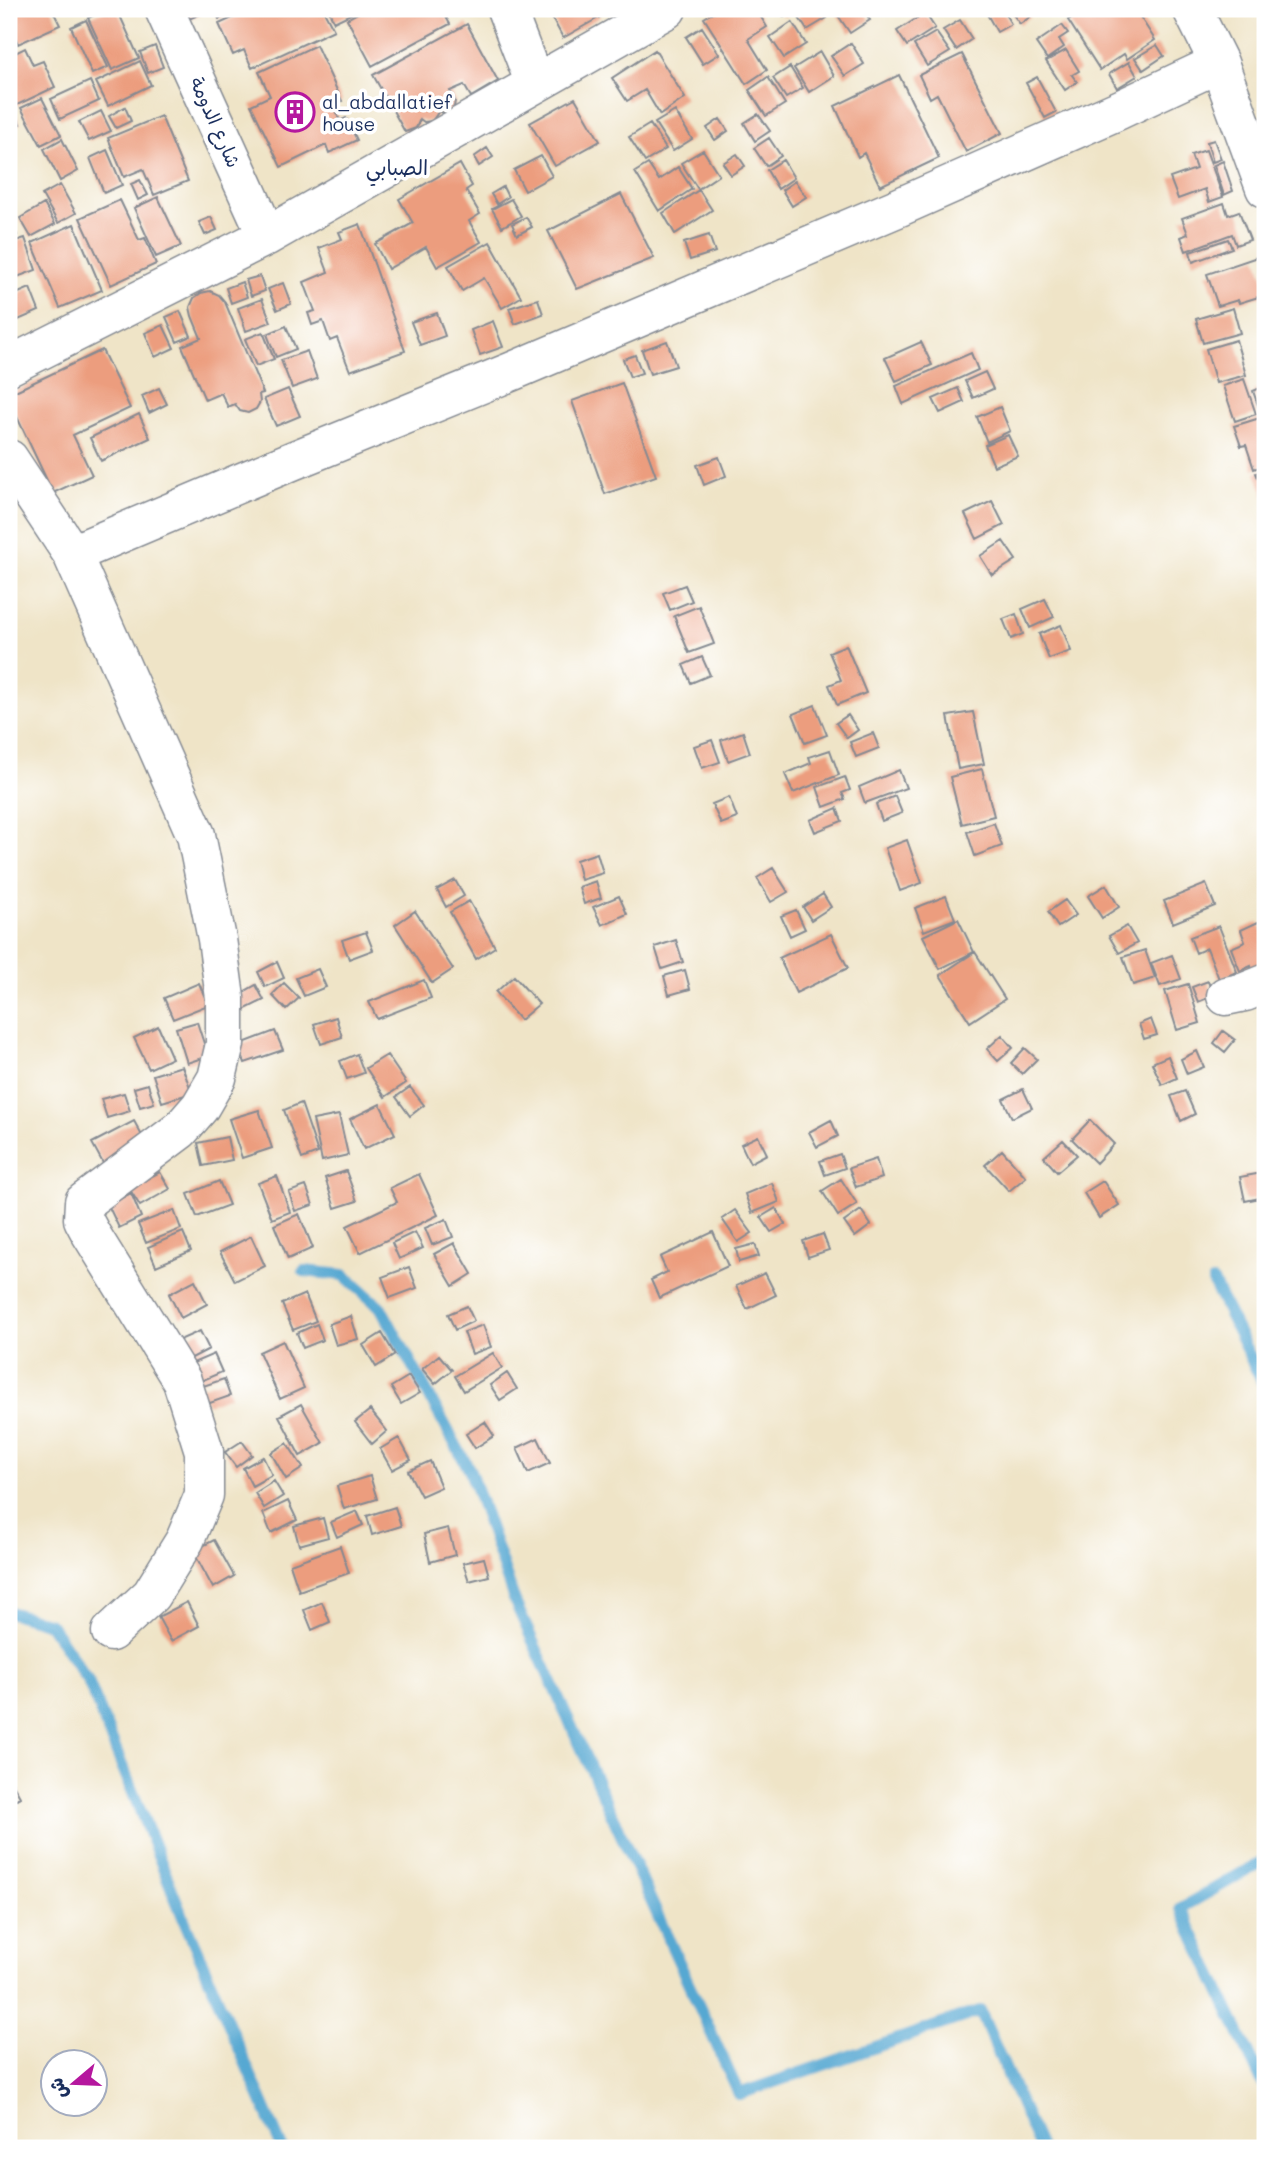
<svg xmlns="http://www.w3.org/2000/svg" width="1274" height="2157" font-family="Mali,'Playpen Sans Arabic',sans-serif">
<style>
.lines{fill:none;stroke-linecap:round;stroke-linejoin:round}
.stream{stroke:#57a8d2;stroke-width:12}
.building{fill:#ec9d7e}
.minor-casing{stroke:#858a92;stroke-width:41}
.minor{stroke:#fff;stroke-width:38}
.labels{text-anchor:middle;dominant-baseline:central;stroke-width:7;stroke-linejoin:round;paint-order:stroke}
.poi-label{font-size:19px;fill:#1b2f5e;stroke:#fff;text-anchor:start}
.street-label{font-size:19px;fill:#1b2f5e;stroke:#fff}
.neighbourhood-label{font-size:21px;fill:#1b2f5e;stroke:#fff}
</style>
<rect width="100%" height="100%" fill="#fff"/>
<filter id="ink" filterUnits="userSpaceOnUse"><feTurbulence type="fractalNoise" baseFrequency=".0143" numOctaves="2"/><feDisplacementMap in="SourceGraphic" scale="14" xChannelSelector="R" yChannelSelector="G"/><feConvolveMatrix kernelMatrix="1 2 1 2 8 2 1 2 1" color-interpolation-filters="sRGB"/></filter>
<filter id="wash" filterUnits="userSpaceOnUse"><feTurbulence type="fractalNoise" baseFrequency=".00686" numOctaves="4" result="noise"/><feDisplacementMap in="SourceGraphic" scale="28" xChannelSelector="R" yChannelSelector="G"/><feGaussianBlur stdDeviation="1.57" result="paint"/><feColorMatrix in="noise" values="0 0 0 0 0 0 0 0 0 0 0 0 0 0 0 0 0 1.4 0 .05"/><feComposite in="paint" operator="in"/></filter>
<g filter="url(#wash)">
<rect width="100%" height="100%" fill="#efe4c7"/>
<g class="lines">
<path class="stream" d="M 304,1271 L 344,1275 L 381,1308 L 470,1471 L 515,1602 L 739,2094 L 980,2011 L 1040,2148
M 1213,1282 L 1265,1387
M 9,1612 L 50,1624 L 88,1681 L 187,1927 L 282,2148
M 1265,1860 L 1181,1908 L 1265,2088"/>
</g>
<g id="blocks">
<path class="building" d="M 9,9 L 52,9 L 60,25 L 18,44 L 9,24 Z
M 107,9 L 117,9 L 139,58 L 112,70 L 88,18 Z
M 185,9 L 212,9 L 189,19 Z
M 215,9 L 243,9 L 219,19 Z
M 252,9 L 323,9 L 334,30 L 252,68 L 244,50 L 233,55 L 219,24 Z
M 328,9 L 361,9 L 334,22 Z
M 365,9 L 445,9 L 443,12 L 450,24 L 372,66 L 347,19 Z
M 560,9 L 601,9 L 596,11 L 600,17 L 563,38 L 550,14 Z
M 719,9 L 756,9 L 767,27 L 748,39 L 767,70 L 746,84 L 704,18 Z
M 779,9 L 793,9 L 794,11 L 784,17 Z
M 793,9 L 821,9 L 827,18 L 807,30 Z
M 846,9 L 863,9 L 870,20 L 850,33 L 837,14 Z
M 984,9 L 1002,9 L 1011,24 L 997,32 Z
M 1009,9 L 1024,9 L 1030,17 L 1020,24 Z
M 1086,9 L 1135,9 L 1155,40 L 1127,59 L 1124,54 L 1100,70 L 1068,20 Z
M 925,13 L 935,28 L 907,46 L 897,31 Z
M 86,20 L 108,67 L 92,74 L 71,27 Z
M 960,20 L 972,39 L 956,50 L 943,30 Z
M 792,22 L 806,44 L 784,58 L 770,37 Z
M 467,24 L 498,81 L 471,97 L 464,85 L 450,91 L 455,101 L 454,107 L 449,111 L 444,113 L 439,111 L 432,121 L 424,122 L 420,119 L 416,128 L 405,132 L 373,75 Z
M 1062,25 L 1068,33 L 1059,39 L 1064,47 L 1047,59 L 1036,43 Z
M 702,27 L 719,54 L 703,64 L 686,37 Z
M 936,32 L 950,52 L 927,66 L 914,45 Z
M 851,43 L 864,64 L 845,76 L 831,56 Z
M 316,45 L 342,101 L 333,105 L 340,121 L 346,118 L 357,140 L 329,153 L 326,145 L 281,167 L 251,105 L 270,96 L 259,72 Z
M 1157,45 L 1164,56 L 1143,70 L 1135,58 Z
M 155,46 L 163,67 L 148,73 L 140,52 Z
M 25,48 L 33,65 L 43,61 L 55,87 L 15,106 L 9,93 L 9,56 Z
M 655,50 L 685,98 L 660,115 L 645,90 L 627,101 L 612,78 Z
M 1066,50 L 1079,71 L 1072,75 L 1077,82 L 1065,90 L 1046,61 Z
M 820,52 L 834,76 L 809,92 L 794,68 Z
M 962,54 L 1002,133 L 966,152 L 937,94 L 930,98 L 919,75 Z
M 140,61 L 151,85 L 108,106 L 96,82 Z
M 1129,62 L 1137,76 L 1117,88 L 1109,74 Z
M 790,67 L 803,88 L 786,98 L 773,78 Z
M 899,75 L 939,158 L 880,186 L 864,153 L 858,157 L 835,106 Z
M 768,77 L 785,104 L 766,116 L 749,90 Z
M 1037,77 L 1056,112 L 1045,118 L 1026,83 Z
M 90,81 L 99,101 L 60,119 L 51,99 Z
M 42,98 L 61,135 L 41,145 L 21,108 Z
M 575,98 L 600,141 L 555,166 L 530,123 Z
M 125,107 L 131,121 L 116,128 L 109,116 Z
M 101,111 L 111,131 L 89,141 L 79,122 Z
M 675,111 L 692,139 L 673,151 L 655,123 Z
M 15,112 L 20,124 L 9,129 L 9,115 Z
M 758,114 L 770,131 L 755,141 L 744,123 Z
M 161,116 L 188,181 L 154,195 L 143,169 L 124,177 L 108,138 Z
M 720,119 L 728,131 L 715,140 L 707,128 Z
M 650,124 L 666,149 L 645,162 L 629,137 Z
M 769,138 L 781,156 L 766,166 L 754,148 Z
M 62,139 L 78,171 L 60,181 L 44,149 Z
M 1214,140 L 1221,159 L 1213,162 L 1207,142 Z
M 487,148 L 493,157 L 479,166 L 474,157 Z
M 107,150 L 122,185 L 104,193 L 90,158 Z
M 703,150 L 719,175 L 698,189 L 681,163 Z
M 1206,150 L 1223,197 L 1209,202 L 1205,189 L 1178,199 L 1170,178 L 1196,169 L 1191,155 Z
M 737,154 L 745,166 L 731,175 L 723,163 Z
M 541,156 L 552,176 L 525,191 L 514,170 Z
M 783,160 L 794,178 L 778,189 L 767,170 Z
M 1223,161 L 1233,191 L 1224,195 L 1214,165 Z
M 460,164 L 472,186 L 466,190 L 480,214 L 469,221 L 481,242 L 437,267 L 426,247 L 388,269 L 375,244 L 413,223 L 399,199 Z
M 648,164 L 659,180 L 678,167 L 692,189 L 659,211 L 635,172 Z
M 140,180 L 148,195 L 138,200 L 131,184 Z
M 795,181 L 806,197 L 792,206 L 782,190 Z
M 60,185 L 76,213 L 58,223 L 42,195 Z
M 503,187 L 508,197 L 497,204 L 491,194 Z
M 699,190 L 712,210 L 675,234 L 663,213 Z
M 621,194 L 654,258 L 577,289 L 548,231 Z
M 158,197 L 181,246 L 156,257 L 134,208 Z
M 511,199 L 521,216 L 502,227 L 492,209 Z
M 120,200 L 139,240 L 145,238 L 156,264 L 111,285 L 80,218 Z
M 1224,203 L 1228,215 L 1239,211 L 1250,240 L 1236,245 L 1232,234 L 1186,251 L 1181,237 L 1188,234 L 1182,218 Z
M 44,204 L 55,224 L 31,237 L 20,218 Z
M 211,217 L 217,230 L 205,235 L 199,222 Z
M 526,217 L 532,227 L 517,235 L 512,224 Z
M 9,219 L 17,235 L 9,240 Z
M 74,224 L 102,290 L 60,308 L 32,243 Z
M 360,224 L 405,351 L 350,371 L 337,338 L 330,341 L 323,321 L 312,325 L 308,313 L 315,311 L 304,282 L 328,272 L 319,248 L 342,239 L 339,232 Z
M 709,235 L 715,252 L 690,260 L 684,243 Z
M 25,238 L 36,270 L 9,280 L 9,258 L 13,256 L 12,254 L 9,255 L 9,243 Z
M 1228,239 L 1232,248 L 1193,262 L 1190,252 Z
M 490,242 L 521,297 L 502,308 L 484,278 L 462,291 L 448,266 Z
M 1257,257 L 1265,281 L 1265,295 L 1239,303 L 1238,300 L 1218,306 L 1207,274 Z
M 260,276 L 265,291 L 251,296 L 246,280 Z
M 242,282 L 247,297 L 231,303 L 226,288 Z
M 283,283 L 291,304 L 277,310 L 268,289 Z
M 30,288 L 39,311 L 16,321 L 9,305 L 9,297 Z
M 210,291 L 219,295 L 225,302 L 263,393 L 259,394 L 260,402 L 256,409 L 248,413 L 240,411 L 235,404 L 228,407 L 221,393 L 205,400 L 182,346 L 201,338 L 192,316 L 190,307 L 194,298 L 201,293 Z
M 262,299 L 271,322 L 246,331 L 238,308 Z
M 538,299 L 543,314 L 515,324 L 509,308 Z
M 1233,308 L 1240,333 L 1203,343 L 1196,319 Z
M 180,311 L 191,336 L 177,342 L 166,317 Z
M 9,312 L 15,325 L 9,328 Z
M 437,313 L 445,336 L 420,345 L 411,322 Z
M 493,321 L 503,347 L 480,355 L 471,330 Z
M 163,325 L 174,348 L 155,357 L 145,333 Z
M 286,326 L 296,349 L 276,357 L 267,334 Z
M 263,332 L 274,359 L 256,366 L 245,339 Z
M 1236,340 L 1246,375 L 1216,383 L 1206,349 Z
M 667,341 L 676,366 L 650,374 L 642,350 Z
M 921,342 L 932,365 L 896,381 L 885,358 Z
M 102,350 L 130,408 L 73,435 L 92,475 L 53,493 L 9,400 L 9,394 Z
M 307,351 L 317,379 L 292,388 L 281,360 Z
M 971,353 L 978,370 L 903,404 L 896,386 Z
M 635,355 L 642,373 L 630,377 L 623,359 Z
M 985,372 L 993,389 L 973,398 L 965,381 Z
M 1244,379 L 1256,414 L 1235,421 L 1223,386 Z
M 622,383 L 656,476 L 605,494 L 572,401 Z
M 1265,386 L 1265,409 L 1260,411 L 1253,391 Z
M 159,388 L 167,404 L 149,413 L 142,396 Z
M 958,388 L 964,402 L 940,413 L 933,399 Z
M 288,389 L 300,416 L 276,426 L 264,399 Z
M 1000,407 L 1010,431 L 987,442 L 977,417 Z
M 139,414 L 150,438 L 101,461 L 90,438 Z
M 1263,417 L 1265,423 L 1265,465 L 1254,469 L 1246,445 L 1241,446 L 1234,426 Z
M 1008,435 L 1018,456 L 994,466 L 985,445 Z
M 719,457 L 726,476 L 704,485 L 697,465 Z
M 1265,470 L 1265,496 L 1256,473 Z
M 992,501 L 1004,525 L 977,539 L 965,514 Z
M 1003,541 L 1016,560 L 992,575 L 980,556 Z
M 685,585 L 692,601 L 670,610 L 663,593 Z
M 1045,599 L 1054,617 L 1030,628 L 1022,609 Z
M 699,606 L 714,644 L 689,653 L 674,616 Z
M 1016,614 L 1023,634 L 1011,639 L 1003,619 Z
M 1061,625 L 1071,651 L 1049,659 L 1039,634 Z
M 846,645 L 866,693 L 837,705 L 829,685 L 841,680 L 829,652 Z
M 702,657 L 710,675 L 691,683 L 683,665 Z
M 815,705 L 827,735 L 805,743 L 793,714 Z
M 973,712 L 984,764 L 958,769 L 948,716 Z
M 848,715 L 858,730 L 847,738 L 836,723 Z
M 743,732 L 750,753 L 728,761 L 721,740 Z
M 873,733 L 879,748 L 856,757 L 850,742 Z
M 712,740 L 720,762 L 702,768 L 694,746 Z
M 830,750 L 839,775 L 793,793 L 785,774 L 811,763 L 809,757 Z
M 982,769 L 994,816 L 962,824 L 950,777 Z
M 899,770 L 906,788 L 865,803 L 859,787 Z
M 845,777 L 850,790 L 842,793 L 845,799 L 824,807 L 817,787 Z
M 895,796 L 902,813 L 882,821 L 876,804 Z
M 729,797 L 737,818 L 721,824 L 712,804 Z
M 837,808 L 842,821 L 815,832 L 810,820 Z
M 994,823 L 1002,846 L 975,856 L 967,832 Z
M 907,840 L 922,883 L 900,891 L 885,848 Z
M 597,853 L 603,873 L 581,880 L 576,860 Z
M 773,868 L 788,892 L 771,902 L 757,878 Z
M 455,880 L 464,896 L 446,907 L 437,890 Z
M 596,881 L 601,898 L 584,904 L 579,887 Z
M 1206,884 L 1215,906 L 1173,923 L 1164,901 Z
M 1106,885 L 1119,907 L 1102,918 L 1088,896 Z
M 823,894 L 831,907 L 811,920 L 803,907 Z
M 619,896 L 627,914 L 602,925 L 593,907 Z
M 946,896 L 955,919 L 924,931 L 915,908 Z
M 1065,900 L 1076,915 L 1058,927 L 1048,912 Z
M 469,901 L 495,947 L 476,959 L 450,912 Z
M 796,910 L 805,929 L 790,936 L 781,916 Z
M 415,911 L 453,969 L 432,983 L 395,925 Z
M 958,919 L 974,952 L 940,969 L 923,936 Z
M 1258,922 L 1265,934 L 1265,964 L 1252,970 L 1251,966 L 1240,971 L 1231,948 L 1245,942 L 1241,930 Z
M 1127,926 L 1137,943 L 1119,953 L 1109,936 Z
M 1219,926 L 1237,972 L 1219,979 L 1207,948 L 1196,953 L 1190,937 Z
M 366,932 L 373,950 L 349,959 L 342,940 Z
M 831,934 L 848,968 L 796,993 L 779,958 Z
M 676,940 L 683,962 L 662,969 L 655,947 Z
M 1145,950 L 1155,978 L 1133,985 L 1123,957 Z
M 975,952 L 1005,999 L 970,1022 L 940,975 Z
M 1172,955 L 1181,979 L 1160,986 L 1151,963 Z
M 277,962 L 284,978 L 265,987 L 258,972 Z
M 318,969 L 326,987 L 304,996 L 296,978 Z
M 685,970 L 690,989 L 669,995 L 664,976 Z
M 514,976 L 539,1004 L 520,1020 L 496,992 Z
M 424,980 L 431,998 L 377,1019 L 369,1002 Z
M 1208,981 L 1213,996 L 1198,1002 L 1192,987 Z
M 199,983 L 208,1005 L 173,1019 L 164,998 Z
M 284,983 L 299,998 L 286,1010 L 272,995 Z
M 1188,984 L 1200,1023 L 1177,1030 L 1165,991 Z
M 256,985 L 264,1000 L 242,1011 L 235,997 Z
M 336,1017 L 342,1037 L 321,1044 L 314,1024 Z
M 1151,1019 L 1157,1035 L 1144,1039 L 1139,1024 Z
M 197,1022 L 208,1056 L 187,1063 L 176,1028 Z
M 158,1026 L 172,1058 L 149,1069 L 134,1038 Z
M 275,1031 L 283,1050 L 245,1063 L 238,1045 Z
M 1223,1031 L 1235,1040 L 1225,1052 L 1214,1043 Z
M 1002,1035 L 1013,1048 L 998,1061 L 987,1049 Z
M 1025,1048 L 1037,1059 L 1022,1074 L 1011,1063 Z
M 1197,1051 L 1204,1067 L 1187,1074 L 1181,1059 Z
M 357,1054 L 364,1073 L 347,1079 L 340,1061 Z
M 387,1055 L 406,1083 L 385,1097 L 366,1068 Z
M 1168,1056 L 1177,1078 L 1162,1085 L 1152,1063 Z
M 182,1066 L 192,1093 L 162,1102 L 153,1075 Z
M 148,1084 L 154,1103 L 140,1107 L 134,1088 Z
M 410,1087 L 424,1105 L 410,1116 L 396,1097 Z
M 1023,1089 L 1032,1108 L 1012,1118 L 1003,1099 Z
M 1185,1091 L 1195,1114 L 1181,1121 L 1171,1096 Z
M 124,1093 L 130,1111 L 107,1118 L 101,1099 Z
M 301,1103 L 318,1153 L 302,1159 L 284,1110 Z
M 380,1104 L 395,1134 L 364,1149 L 350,1119 Z
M 259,1110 L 272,1148 L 242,1158 L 229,1119 Z
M 339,1115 L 348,1155 L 322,1161 L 313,1120 Z
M 831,1120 L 838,1136 L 817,1147 L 809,1132 Z
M 1090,1120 L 1114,1144 L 1096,1163 L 1072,1139 Z
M 134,1121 L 147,1145 L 105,1167 L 92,1143 Z
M 758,1136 L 767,1154 L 750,1163 L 741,1144 Z
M 227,1137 L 232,1160 L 203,1166 L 198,1143 Z
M 1063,1140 L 1077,1155 L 1057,1172 L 1044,1157 Z
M 1002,1150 L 1026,1177 L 1009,1191 L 985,1165 Z
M 840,1154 L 845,1168 L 825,1175 L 820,1161 Z
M 876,1159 L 882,1178 L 856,1187 L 849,1168 Z
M 346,1171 L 357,1201 L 335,1208 L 325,1178 Z
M 160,1172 L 170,1189 L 140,1206 L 129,1188 Z
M 1262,1173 L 1265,1197 L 1245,1201 L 1240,1177 Z
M 419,1174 L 438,1215 L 360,1253 L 347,1226 L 397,1202 L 390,1188 Z
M 277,1176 L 290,1212 L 272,1219 L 258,1183 Z
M 841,1179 L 857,1204 L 838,1216 L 822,1191 Z
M 219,1181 L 229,1205 L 197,1217 L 188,1194 Z
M 1103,1181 L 1119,1205 L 1099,1218 L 1084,1193 Z
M 772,1183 L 779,1202 L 752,1213 L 745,1194 Z
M 306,1186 L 313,1205 L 295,1211 L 289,1192 Z
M 131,1193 L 141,1217 L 119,1228 L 108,1205 Z
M 776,1208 L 785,1224 L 771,1232 L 761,1217 Z
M 174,1210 L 181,1229 L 146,1243 L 138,1224 Z
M 735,1210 L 752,1233 L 738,1242 L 722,1219 Z
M 861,1210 L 871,1225 L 855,1237 L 844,1222 Z
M 299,1214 L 313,1248 L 288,1259 L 274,1225 Z
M 446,1219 L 453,1237 L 432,1245 L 425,1228 Z
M 183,1232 L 191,1251 L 156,1266 L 148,1247 Z
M 415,1232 L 423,1248 L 399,1259 L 392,1243 Z
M 713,1232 L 728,1266 L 659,1298 L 651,1280 L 667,1272 L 660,1257 Z
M 823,1234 L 829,1250 L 808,1257 L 803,1241 Z
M 251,1236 L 265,1266 L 235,1281 L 220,1252 Z
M 454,1243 L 472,1274 L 453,1286 L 434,1254 Z
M 755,1244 L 759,1256 L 739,1262 L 736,1249 Z
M 409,1267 L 417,1288 L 390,1298 L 382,1277 Z
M 765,1273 L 776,1295 L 747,1309 L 736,1286 Z
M 195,1280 L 207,1304 L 181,1318 L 169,1294 Z
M 305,1294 L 316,1321 L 293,1330 L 282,1304 Z
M 467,1306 L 474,1321 L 455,1330 L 448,1314 Z
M 351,1316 L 358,1339 L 336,1345 L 329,1324 Z
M 317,1324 L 323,1340 L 303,1348 L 297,1333 Z
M 483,1325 L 491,1347 L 472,1354 L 464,1332 Z
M 200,1331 L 209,1349 L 184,1362 L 175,1342 Z
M 382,1333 L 395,1355 L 376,1367 L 363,1345 Z
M 283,1341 L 304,1388 L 280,1399 L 259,1352 Z
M 493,1353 L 502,1368 L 464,1391 L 455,1376 Z
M 214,1354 L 222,1372 L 201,1381 L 193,1363 Z
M 439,1355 L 452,1370 L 435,1384 L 422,1369 Z
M 507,1373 L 517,1389 L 500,1400 L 490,1385 Z
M 409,1376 L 420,1393 L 401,1404 L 391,1387 Z
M 224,1379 L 230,1396 L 207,1404 L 200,1387 Z
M 301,1404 L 323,1443 L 300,1456 L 279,1416 Z
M 370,1410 L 387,1431 L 372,1444 L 355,1422 Z
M 485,1422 L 494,1436 L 475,1448 L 466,1434 Z
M 399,1438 L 411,1460 L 392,1470 L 380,1449 Z
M 538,1438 L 550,1463 L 528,1473 L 517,1448 Z
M 242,1441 L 252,1455 L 236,1467 L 225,1452 Z
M 287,1443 L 303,1468 L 286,1479 L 271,1453 Z
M 263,1457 L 272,1475 L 252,1486 L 243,1468 Z
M 430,1461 L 441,1487 L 421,1496 L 408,1471 Z
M 370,1476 L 377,1499 L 344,1509 L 337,1486 Z
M 274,1481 L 283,1496 L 264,1508 L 255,1493 Z
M 288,1501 L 297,1520 L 271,1533 L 263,1513 Z
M 395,1507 L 401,1526 L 372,1535 L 367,1516 Z
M 357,1511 L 363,1525 L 337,1537 L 331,1522 Z
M 323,1518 L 328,1537 L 299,1545 L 294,1526 Z
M 448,1528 L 455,1555 L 430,1562 L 424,1534 Z
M 214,1540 L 234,1576 L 213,1588 L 193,1551 Z
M 340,1546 L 349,1573 L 299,1591 L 290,1564 Z
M 484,1558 L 489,1576 L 469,1581 L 463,1563 Z
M 187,1602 L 199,1626 L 171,1641 L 158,1617 Z
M 322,1602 L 330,1622 L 312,1630 L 304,1610 Z
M 12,1782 L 20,1797 L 9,1803 L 9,1783 Z"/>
</g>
</g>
<g filter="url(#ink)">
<use href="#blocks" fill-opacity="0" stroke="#858a92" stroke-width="2"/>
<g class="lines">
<g class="minor-casing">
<path id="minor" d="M 164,9 L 267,236
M 506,9 L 535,84
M 1192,9 L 1219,63 L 1265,188
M 9,366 L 267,236 L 667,9
M 9,459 L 72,554 L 196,835 L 217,939 L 225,998 L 225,1044 L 217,1078 L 200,1107 L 180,1130 L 84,1202 L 83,1219 L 91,1234 L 182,1381 L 204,1451 L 204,1495 L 185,1540 L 151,1595 L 111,1632
M 72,554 L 292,461 L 513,371 L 895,209 L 1119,110 L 1219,63
M 1226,996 L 1245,992 L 1265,984"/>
</g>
<use href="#minor" class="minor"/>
</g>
</g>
<defs>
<g id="building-ring" transform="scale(2.0125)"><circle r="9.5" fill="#fff" stroke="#b5179e" stroke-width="1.5"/><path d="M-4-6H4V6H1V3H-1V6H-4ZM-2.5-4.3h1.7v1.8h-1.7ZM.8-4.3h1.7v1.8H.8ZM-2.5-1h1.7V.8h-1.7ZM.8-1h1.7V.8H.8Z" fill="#b5179e"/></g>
</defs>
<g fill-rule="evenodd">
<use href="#building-ring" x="295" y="112"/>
</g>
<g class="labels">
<g class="poi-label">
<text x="322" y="101">al_abdallatief<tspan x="322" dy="22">house</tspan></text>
</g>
<g class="street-label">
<text transform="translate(216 122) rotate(66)">شارع الدومة</text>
</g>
<g class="neighbourhood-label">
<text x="397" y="166">الصبابي</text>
</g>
</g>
<rect width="1274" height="2157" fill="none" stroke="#fff" stroke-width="35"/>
<g transform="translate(74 2083) rotate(251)"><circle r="33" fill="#ffffff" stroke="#a4acbf" stroke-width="2"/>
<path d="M0-5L12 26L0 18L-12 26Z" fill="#b5179e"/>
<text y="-10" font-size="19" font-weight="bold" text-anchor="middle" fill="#1b2f5e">ش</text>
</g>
</svg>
